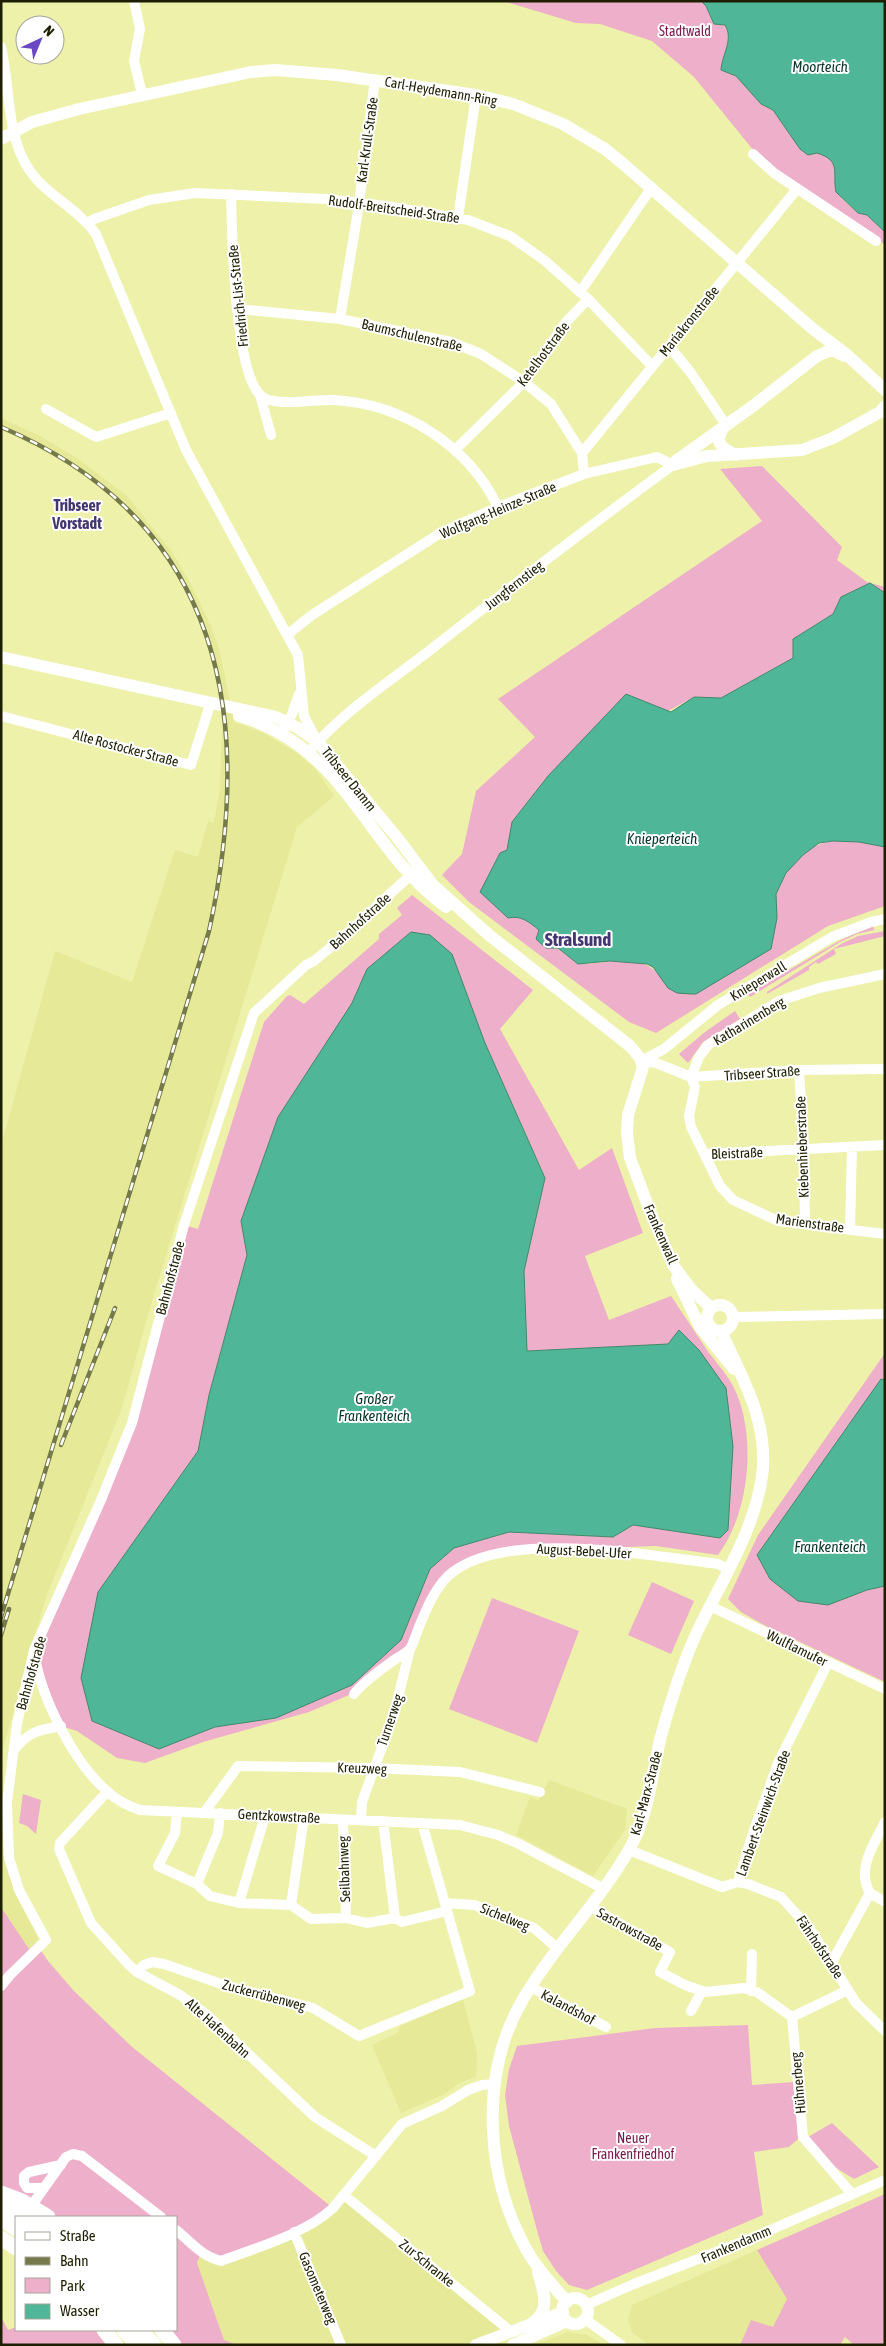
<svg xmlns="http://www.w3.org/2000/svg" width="886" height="2346" font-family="'Asap Condensed',sans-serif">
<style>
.built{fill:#e5e998}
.green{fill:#eeafcb;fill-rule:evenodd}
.water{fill:#50b698;stroke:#41886b}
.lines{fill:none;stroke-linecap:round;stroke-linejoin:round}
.minor{stroke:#fff;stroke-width:10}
.major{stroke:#fff;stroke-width:12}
.highway{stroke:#fff;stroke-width:15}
.rail-casing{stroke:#76794a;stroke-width:4.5}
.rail{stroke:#fff;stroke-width:2.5;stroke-dasharray:8;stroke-linecap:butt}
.labels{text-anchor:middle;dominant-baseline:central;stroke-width:4;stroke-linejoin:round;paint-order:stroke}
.park-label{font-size:14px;fill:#761a4e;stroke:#fff}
.street-label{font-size:14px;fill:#1d1e02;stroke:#fff}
.water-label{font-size:15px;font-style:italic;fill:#063629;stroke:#fff}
.quarter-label{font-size:16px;font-weight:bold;fill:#443673;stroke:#fff}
.district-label{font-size:19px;font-weight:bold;fill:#443673;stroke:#fff}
</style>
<rect width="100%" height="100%" fill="#edf1a9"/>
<path class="built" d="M 1,418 L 40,436 L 77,458 L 127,496 L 172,552 L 191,584 L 210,624 L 220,653 L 234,722 L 263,733 L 297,753 L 316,770 L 334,796 L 297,827 L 148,1314 L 122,1408 L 46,1597 L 3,1748 L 1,1797 L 1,1146 L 55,951 L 132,982 L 175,850 L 198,857 L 208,821 L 214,823 L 220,788 L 222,721 L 216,672 L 200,622 L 184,587 L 164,556 L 144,528 L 120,503 L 72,465 L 1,429 Z
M 549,1780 L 627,1809 L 625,1830 L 593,1876 L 516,1835 L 530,1797 L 539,1800 Z
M 1,1849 L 15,1893 L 39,1940 L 29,1949 L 1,1907 Z
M 463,1999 L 477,2053 L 476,2077 L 459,2083 L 445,2094 L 401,2113 L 372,2045 L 398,2033 L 399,2027 Z
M 344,2195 L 505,2327 L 476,2345 L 237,2345 L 224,2340 L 197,2263 L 201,2253 L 294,2232 Z
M 757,2250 L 787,2299 L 773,2328 L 751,2320 L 740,2345 L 649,2345 L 632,2332 L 628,2319 L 632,2305 Z
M 568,2332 L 587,2335 L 604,2345 L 534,2345 Z"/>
<path class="green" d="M 503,1 L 701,1 L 706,6 L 714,24 L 725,25 C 734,40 722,54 721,70 L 736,76 L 761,104 L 773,110 L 800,149 L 825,155 L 831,160 L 836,170 L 835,185 L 841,198 L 858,213 L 867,215 L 885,232 L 885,245 L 795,184 L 754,151 L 694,77 L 652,41 L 600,24 L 576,23 Z
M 762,466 L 842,547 L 837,560 L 867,582 L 885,587 L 885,593 L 870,583 L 841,597 L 833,614 L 793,639 L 793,658 L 721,698 L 694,697 L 548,776 L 512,822 L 507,850 L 515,916 L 526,920 L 539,930 L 536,939 L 558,948 L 578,964 C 606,965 638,950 659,975 L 776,894 C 797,840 833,832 885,847 L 885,906 L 828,926 L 656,1033 L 629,1022 L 469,902 L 442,875 L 462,854 L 476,791 L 535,737 L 498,699 L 762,521 L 720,469 Z
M 412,895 L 533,990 L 500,1029 L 579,1170 L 612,1148 L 643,1233 L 585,1256 L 609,1320 L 671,1296 C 683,1314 695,1332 707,1350 C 715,1361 725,1372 732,1384 C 758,1431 750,1513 718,1555 L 656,1546 L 509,1551 L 448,1576 L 410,1649 L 349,1695 L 309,1712 L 203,1742 L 145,1763 L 117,1758 L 77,1731 L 61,1726 L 34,1650 L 132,1423 L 184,1225 L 198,1229 L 264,1022 L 287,996 L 290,995 L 304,1004 L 379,939 L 379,934 L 402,915 L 397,908 ZM 367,969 L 485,1043 L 545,1177 L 524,1271 L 527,1351 L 668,1344 L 679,1330 L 720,1538 L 633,1525 L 613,1537 L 509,1532 L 454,1548 L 430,1569 L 401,1640 L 276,1718 L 215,1727 L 159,1749 L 98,1592 L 198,1451 L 209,1395 L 247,1255 L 241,1221 L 352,1003 Z
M 873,925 L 874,930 L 857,934 L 840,942 L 750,997 L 748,994 L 839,941 Z
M 885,931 L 885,936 L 834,949 L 836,954 L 818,964 L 816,962 L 809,967 L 809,970 L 767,994 L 767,992 L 841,944 L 858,936 Z
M 735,1011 L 740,1019 L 703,1042 L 688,1063 L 679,1054 L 705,1032 Z
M 885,1353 L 885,1380 L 881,1379 L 757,1555 L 828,1605 L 867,1590 L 885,1586 L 885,1682 L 766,1626 L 741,1612 L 728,1599 L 758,1535 Z
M 652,1582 L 694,1601 L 671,1654 L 628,1635 Z
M 492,1598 L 579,1631 L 537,1743 L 449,1709 Z
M 23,1794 L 41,1800 L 36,1834 L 27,1826 L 19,1823 Z
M 1,1907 L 29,1949 L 36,1943 L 48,1961 L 74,1991 L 131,2046 L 333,2208 L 328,2214 L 221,2261 L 201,2253 L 197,2263 L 224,2340 L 237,2345 L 174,2345 L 162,2330 L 176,2330 L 176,2217 L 48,2217 L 1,2193 Z
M 748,2025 L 752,2085 L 794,2082 L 798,2139 L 789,2147 L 754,2152 L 763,2215 L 587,2290 L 569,2285 L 556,2271 L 543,2251 L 538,2234 L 509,2126 L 505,2095 L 509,2069 L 517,2046 L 655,2028 Z
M 832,2123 L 879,2167 L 854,2179 L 828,2163 L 808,2137 Z
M 885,2194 L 885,2345 L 854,2345 L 845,2337 L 840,2345 L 740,2345 L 751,2320 L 773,2327 L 787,2299 L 757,2250 Z
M 1,2317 L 8,2330 L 16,2327 L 16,2330 L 95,2330 L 108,2345 L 1,2345 Z"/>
<path class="water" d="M 701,1 L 885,1 L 885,232 L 867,215 L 858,213 L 836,192 C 832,172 842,161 817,153 L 808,155 L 800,149 L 773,110 L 761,104 L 736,76 L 721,70 C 722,54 734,40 725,25 L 714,24 L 706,6 Z
M 870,583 L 885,593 L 885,847 L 859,842 L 833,841 L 819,843 L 803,855 L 786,873 L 776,894 L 777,918 L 771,949 L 696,994 L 691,994 L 677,993 L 668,988 L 653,967 L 647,964 L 610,961 L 578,964 L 558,948 L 546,948 L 536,939 L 539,930 C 529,922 521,915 508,918 L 480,892 L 500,853 L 507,850 L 512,822 L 548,776 L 626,694 L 671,712 L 694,697 L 721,698 L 793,658 L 793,639 L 833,614 L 841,597 Z
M 411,932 L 430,935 L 452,954 L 485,1043 L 545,1178 L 524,1271 L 527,1351 L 668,1344 L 679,1330 L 699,1350 L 726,1388 L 733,1446 L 728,1530 L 720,1538 L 633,1525 L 613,1537 L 509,1532 L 454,1548 L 430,1569 L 401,1640 L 352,1685 L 276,1718 L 215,1727 L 159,1749 L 92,1721 L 81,1678 L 98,1592 L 198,1451 L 209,1395 L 247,1255 L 241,1221 L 278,1117 L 352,1003 L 367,969 Z
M 881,1379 L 885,1380 L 885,1586 L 867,1590 L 828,1605 L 798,1601 L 770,1579 L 757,1555 Z"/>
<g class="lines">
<path class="minor" d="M 134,1 L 140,29 L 134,61 L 142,94
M 1,47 C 12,93 4,146 39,182 C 58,201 80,212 96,234 L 186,450 L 298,655 L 304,716 L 316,739
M 753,154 L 774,173 L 876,241
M 231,194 C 232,234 234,368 260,395 C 272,408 317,399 334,400 C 403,404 468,445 498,507
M 458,218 L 476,95
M 88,223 L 94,219 L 149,200 L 195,193 L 326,199 L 386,206 L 468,220 L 510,236 L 544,260 L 588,299 L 652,366
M 580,292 L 652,187
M 238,309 L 340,319 L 451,342 L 481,354 L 524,382 L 551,404 L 582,453 L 584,474
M 340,319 L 358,211 L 375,79
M 669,346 L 691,373 L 726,425
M 260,395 L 271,435
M 46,409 L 96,437 L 171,413
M 455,450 L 524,382 L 566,322 L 588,299
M 582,453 L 797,189
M 287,635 L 312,615 L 442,532 L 498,507 L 584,474 L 657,457 L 673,465 C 592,524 513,585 434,647 C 392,680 343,711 309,752
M 1,716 L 191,765 L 209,708
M 284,729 L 292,714 L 299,694
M 641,1061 L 664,1049 L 718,1005 L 832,937 L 871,922 L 885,919
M 641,1061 L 656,1063 L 691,1077 L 799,1070 L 885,1069
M 799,1070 L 804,1150 L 805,1224
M 691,1077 L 695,1087 L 689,1116 L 691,1127 L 720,1186 L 733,1200 L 778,1221 L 885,1234
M 691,1077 L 699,1057 L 708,1045 L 779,1001 L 819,988 L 885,974
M 705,1154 L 885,1145
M 850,1229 L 852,1147
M 733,1317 L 885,1314
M 710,1606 L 885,1689
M 35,1657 C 42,1699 74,1763 107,1791 C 116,1800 128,1806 140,1810 L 460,1825 L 498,1835 L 517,1843 L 604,1889
M 354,1694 C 364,1681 381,1670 394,1660 C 399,1657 406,1653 410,1649 C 413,1645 415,1637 417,1632 C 425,1612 433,1591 448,1576 C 501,1527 651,1556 718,1564 L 728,1569
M 14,1750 C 28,1732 38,1730 61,1726
M 107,1792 L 60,1843 L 59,1849 L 91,1923 L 129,1965 L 137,1972 L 180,1995 L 206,2014 L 315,2117 L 376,2156
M 177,1812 L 175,1833 L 158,1866 L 197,1884 L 210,1896 L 239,1903 L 291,1905 L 311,1919 L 346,1918 L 367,1923 L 395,1918 L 383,1821
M 204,1813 L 238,1766 L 373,1768 L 460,1772 L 540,1792
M 343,1820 L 346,1918
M 361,1820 L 362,1802 L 394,1714 L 410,1649
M 629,1850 L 722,1887 L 738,1882 L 748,1884 L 781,1897 L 810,1929 L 856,2003 L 885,2031
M 738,1882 L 753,1833 L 778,1763 L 828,1663
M 197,1884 L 218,1833 L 220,1813
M 870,1893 L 885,1902
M 239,1903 L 265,1816
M 445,1903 L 474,1905 L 534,1928 L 558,1949
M 291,1905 L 304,1817
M 591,1907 L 670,1952 L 660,1972 L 685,1985 L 705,1992 L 744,1988 L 757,1992 L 792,2017
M 395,1918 L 402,1922 L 447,1911
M 832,1962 L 870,1893 C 856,1869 874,1844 885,1822
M 137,1972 L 144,1965 L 152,1962 L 164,1964 L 227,1986 L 313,2008 L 359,2036 L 470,1991 L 422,1823
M 1,1986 L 10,1975 L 46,1940 L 19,1890 L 9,1858 L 7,1802 L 17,1724 L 34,1650 L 101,1500 L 132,1423 L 184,1225 L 254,1013 L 306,965 L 314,961 L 343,937 L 415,871
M 531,1987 L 606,2027
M 848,1990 L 792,2017 L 803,2137 L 852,2194
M 751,1991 L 752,1954
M 691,2011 L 702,1991
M 43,2188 L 27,2188 L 24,2183 L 24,2176 L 29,2172 L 61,2165
M 344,2195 L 510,2331
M 27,2212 L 66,2157 L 73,2154 L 82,2156 L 161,2217
M 176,2230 C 191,2242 201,2256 221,2261 C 256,2248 307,2233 333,2208 L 402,2124 L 442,2106 L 468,2090 L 482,2085 L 495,2084
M 294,2232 L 341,2345
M 586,2305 L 634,2284 L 752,2238 L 885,2180
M 585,2319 L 621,2345"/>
<path class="major" d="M 1,139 L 32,122 L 79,109 L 251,72 L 275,70 L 337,75 L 476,95 L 513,104 L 563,124 L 605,149 L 621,162 L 813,329 L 846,354 L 885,390
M 725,426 C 713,442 720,447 736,455
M 676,461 L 753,406 L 817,356 L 829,351 L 834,351 L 844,356
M 673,465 L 707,456 L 802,450 L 833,438 L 880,412 L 885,406
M 1,657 L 276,717 L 298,728 L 318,742 L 399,840 L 433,885 L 489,935 L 630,1046 L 640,1058 L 643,1067 L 628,1115 L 627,1133 L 630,1158 L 650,1211 L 673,1265 L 691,1289 L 711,1308
M 239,716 C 347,747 364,847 446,907
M 677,1279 L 700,1327 L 734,1369
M707 1318a13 13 0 1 1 26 0a13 13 0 1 1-26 0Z
M562 2311a13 13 0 1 1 26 0a13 13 0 1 1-26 0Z
M 567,2302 C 552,2284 536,2268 525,2247 C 485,2173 480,2074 522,2001 C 553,1947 599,1903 630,1848 C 649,1815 652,1772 661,1736 C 671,1700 682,1664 698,1630 C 722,1580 759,1523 763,1467 C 766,1416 741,1376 721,1331
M 532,2323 C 552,2310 543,2291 538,2272
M 476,2345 L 563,2312
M 513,2345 L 567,2321"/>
<path class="highway" d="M 1,2193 L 22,2201 L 48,2217
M 1,2205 L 20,2217
M 1,2219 L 16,2229
M 1,2238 L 16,2248
M 104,2330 L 116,2345
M 124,2330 L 137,2345
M 141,2330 L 154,2345
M 162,2330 L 174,2345"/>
<g class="rail-casing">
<path id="rail" d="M 1,427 C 222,521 256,716 209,931 L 1,1617
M 61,1445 L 115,1308
M 1,1635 L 9,1609"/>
</g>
<use href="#rail" class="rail"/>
</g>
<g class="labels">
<g class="park-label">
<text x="685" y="31">Stadtwald</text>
<text x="633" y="2138">Neuer<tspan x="633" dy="16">Frankenfriedhof</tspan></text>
</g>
<g class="street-label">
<text transform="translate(441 91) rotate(10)">Carl-Heydemann-Ring</text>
<text transform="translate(367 140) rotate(-82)">Karl-Krull-Straße</text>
<text transform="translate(394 209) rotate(8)">Rudolf-Breitscheid-Straße</text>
<text transform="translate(238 296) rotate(-96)">Friedrich-List-Straße</text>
<text transform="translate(689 321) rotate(-51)">Mariakronstraße</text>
<text transform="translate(412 335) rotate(13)">Baumschulenstraße</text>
<text transform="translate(543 354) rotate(-53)">Ketelhotstraße</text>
<text transform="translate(498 510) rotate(-23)">Wolfgang-Heinze-Straße</text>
<text transform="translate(514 585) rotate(-38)">Jungfernstieg</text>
<text transform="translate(126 748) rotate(15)">Alte Rostocker Straße</text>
<text transform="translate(349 779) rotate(51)">Tribseer Damm</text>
<text transform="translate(360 921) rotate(-42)">Bahnhofstraße</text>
<text transform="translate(758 981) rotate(-31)">Knieperwall</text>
<text transform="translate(749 1021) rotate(-31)">Katharinenberg</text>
<text transform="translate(762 1073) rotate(-4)">Tribseer Straße</text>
<text transform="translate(802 1147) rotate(-92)">Kiebenhieberstraße</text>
<text transform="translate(737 1153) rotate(-2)">Bleistraße</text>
<text transform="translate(810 1223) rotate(8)">Marienstraße</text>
<text transform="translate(661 1234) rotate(66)">Frankenwall</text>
<text transform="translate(170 1278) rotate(-75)">Bahnhofstraße</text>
<text transform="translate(584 1551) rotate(3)">August-Bebel-Ufer</text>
<text transform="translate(797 1648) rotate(26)">Wulflamufer</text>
<text transform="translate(31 1673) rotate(-74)">Bahnhofstraße</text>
<text transform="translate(390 1720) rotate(-71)">Turnerweg</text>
<text transform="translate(362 1768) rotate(2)">Kreuzweg</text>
<text transform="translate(646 1793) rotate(-75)">Karl-Marx-Straße</text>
<text transform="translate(763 1813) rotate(-70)">Lambert-Steinwich-Straße</text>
<text transform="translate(279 1816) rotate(3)">Gentzkowstraße</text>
<text transform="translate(344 1869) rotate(-92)">Seilbahnweg</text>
<text transform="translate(505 1917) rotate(22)">Sichelweg</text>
<text transform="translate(630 1929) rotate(29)">Sastrowstraße</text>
<text transform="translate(820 1947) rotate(56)">Fährhofstraße</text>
<text transform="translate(264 1995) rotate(15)">Zuckerrübenweg</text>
<text transform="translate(568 2007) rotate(28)">Kalandshof</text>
<text transform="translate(218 2028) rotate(42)">Alte Hafenbahn</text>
<text transform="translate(798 2083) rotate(-95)">Hühnerberg</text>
<text transform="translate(736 2244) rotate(-23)">Frankendamm</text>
<text transform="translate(427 2263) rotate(39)">Zur Schranke</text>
<text transform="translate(318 2288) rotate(67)">Gasometerweg</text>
</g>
<g class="water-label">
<text x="820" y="66">Moorteich</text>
<text x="662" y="838">Knieperteich</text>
<text x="374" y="1398">Großer<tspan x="374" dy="17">Frankenteich</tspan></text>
<text x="830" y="1546">Frankenteich</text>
</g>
<g class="quarter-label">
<text x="77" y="505">Tribseer<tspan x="77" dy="18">Vorstadt</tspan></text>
</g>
<g class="district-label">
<text x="578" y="939">Stralsund</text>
</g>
</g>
<rect width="886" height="2346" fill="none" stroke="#1d1e02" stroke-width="5"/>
<rect x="15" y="2216" width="162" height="115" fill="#ffffff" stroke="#a5a59a"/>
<rect x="25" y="2232" width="25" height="8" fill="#ffffff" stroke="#a5a59a"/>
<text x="60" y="2241" font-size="15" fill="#1d1e02">Straße</text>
<rect x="25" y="2257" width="25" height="8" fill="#76794a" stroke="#a5a59a"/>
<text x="60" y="2266" font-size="15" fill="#1d1e02">Bahn</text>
<rect x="25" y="2278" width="25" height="15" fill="#eeafcb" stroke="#a5a59a"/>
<text x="60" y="2291" font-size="15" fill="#1d1e02">Park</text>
<rect x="25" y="2304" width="25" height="15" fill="#50b698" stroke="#a5a59a"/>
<text x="60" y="2316" font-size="15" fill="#1d1e02">Wasser</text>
<g transform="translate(40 40) rotate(44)"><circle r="24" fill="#ffffff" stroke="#a5a59a"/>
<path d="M0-4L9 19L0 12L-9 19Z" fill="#6948c1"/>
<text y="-8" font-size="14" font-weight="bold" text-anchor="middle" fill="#1d1e02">N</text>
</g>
</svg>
